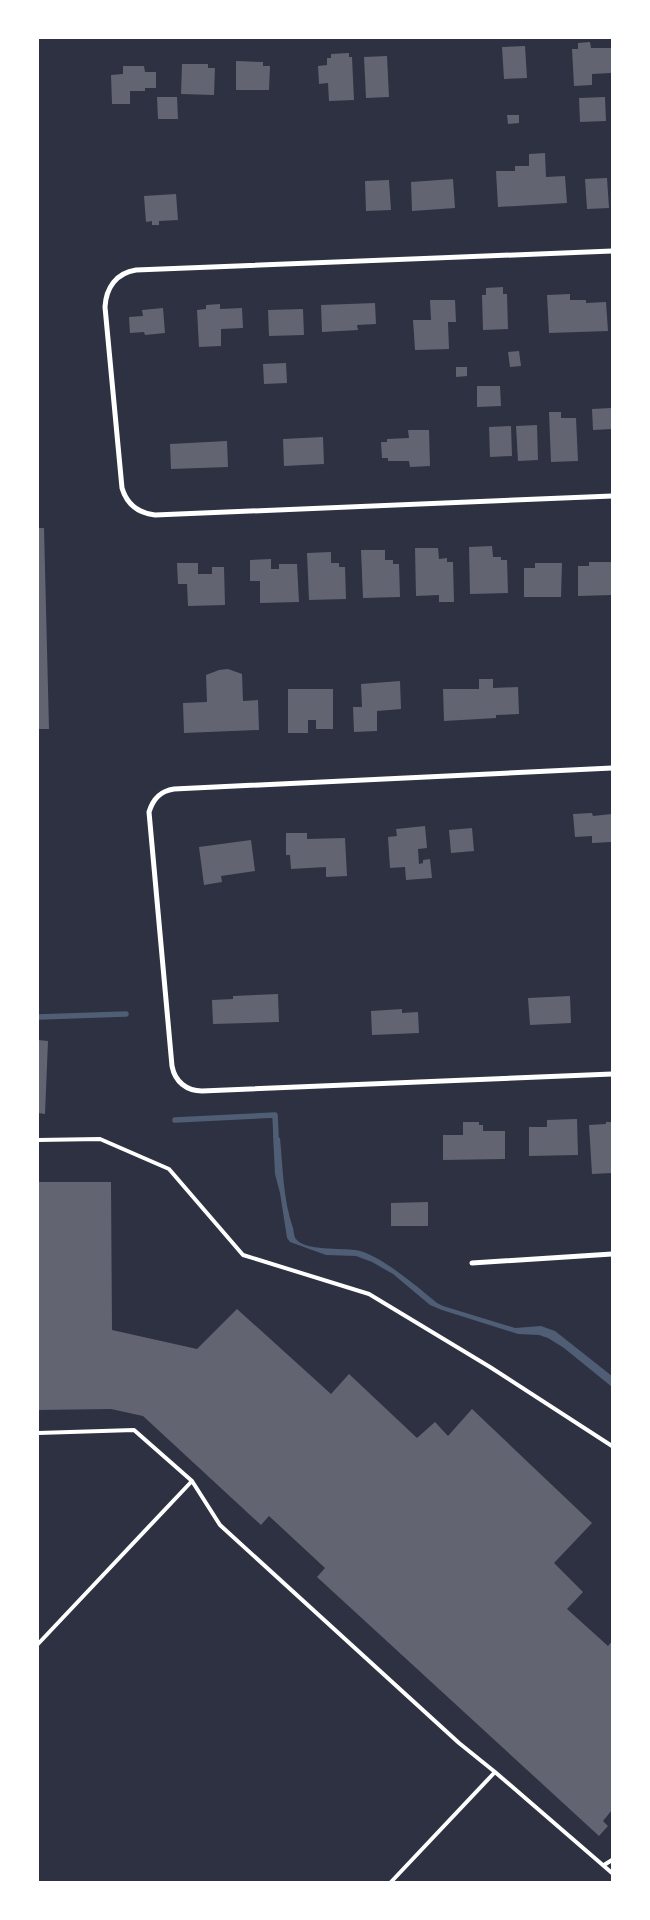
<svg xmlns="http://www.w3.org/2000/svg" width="650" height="1920" font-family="'IBM Plex Sans',sans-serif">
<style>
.water{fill:#4f5d75}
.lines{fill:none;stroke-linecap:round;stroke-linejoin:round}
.stream{stroke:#4f5d75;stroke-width:5.5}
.building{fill:#626471}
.service{stroke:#fff;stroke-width:4}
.minor{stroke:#fff;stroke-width:5}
</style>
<rect width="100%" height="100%" fill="#2d3142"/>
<path class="water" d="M 273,1135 L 280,1138 C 283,1168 283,1199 293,1228 C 294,1232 294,1237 296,1239 C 304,1251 343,1248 355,1250 C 377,1252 419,1288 437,1303 L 443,1306 L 515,1328 L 541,1326 L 555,1331 L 612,1376 L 612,1387 L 564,1348 L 548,1338 L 539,1335 L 518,1334 L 442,1310 L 430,1305 L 393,1274 L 372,1262 L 356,1256 L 326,1255 L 290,1242 L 287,1238 L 280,1193 L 275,1174 Z"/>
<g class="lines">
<path class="stream" d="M 38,1017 L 126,1014
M 175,1120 L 275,1115 L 276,1136"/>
</g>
<path class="building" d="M 590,42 L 591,48 L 612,48 L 612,73 L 592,74 L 592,85 L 574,86 L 572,49 L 578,49 L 578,43 Z
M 525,46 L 527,78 L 504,79 L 502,47 Z
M 349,53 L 349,57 L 352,57 L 354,100 L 329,101 L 328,83 L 319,84 L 318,66 L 327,65 L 327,58 L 331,58 L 331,54 Z
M 387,56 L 389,97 L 366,98 L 364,57 Z
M 236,61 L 263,62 L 263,66 L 270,66 L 269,90 L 236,90 Z
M 182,64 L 208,64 L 208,68 L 215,68 L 214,95 L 181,94 Z
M 123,66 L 144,66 L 145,72 L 156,72 L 156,88 L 145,88 L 145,91 L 130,91 L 130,104 L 112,104 L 111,75 L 123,74 Z
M 157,97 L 177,97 L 178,119 L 158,119 Z
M 605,97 L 606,121 L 580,122 L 579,98 Z
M 507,115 L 519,115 L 519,123 L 508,124 Z
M 545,153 L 546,177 L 565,176 L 567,203 L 498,207 L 496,171 L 515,171 L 515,166 L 529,166 L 529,154 Z
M 607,178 L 609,208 L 587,209 L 585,179 Z
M 453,179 L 455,208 L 412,211 L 411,182 Z
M 389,180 L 391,210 L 366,211 L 365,181 Z
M 176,194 L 178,220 L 159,221 L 159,225 L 152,225 L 152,221 L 146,222 L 144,196 Z
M 503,287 L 503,294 L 507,294 L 508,329 L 483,330 L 482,295 L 486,295 L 486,288 Z
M 570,294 L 570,300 L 586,300 L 586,303 L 606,302 L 608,331 L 549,333 L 547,295 Z
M 430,300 L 455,300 L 456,322 L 448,322 L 449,349 L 415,350 L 413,320 L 431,320 Z
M 375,303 L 376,324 L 357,325 L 358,330 L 322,332 L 321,305 Z
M 220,304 L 220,309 L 242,308 L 243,328 L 221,329 L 221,346 L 199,347 L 197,310 L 206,309 L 206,305 Z
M 163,308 L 165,333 L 145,335 L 144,332 L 130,333 L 129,317 L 143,316 L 142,310 Z
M 303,309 L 304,335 L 269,336 L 268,310 Z
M 519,351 L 521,366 L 510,367 L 508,352 Z
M 286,363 L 287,383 L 264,384 L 263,364 Z
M 456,367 L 467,367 L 467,376 L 456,377 Z
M 477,386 L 500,386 L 501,406 L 477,407 Z
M 611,408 L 612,429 L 593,430 L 592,409 Z
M 549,412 L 561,412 L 561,418 L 576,418 L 578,461 L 551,462 Z
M 537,425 L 538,460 L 518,461 L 516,426 Z
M 511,426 L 512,456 L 490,457 L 489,427 Z
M 408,430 L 429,430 L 430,466 L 410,467 L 409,461 L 388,461 L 388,458 L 382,458 L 381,442 L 387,442 L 387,439 L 409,438 Z
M 323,437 L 324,464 L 284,466 L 283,439 Z
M 227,441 L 228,467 L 171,469 L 170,444 Z
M 38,528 L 44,528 L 49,729 L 38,729 Z
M 492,546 L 493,557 L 501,557 L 501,560 L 507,560 L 508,593 L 470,594 L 469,547 Z
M 415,548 L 438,548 L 439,559 L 447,558 L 447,562 L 453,562 L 454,602 L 439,602 L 439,595 L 416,596 Z
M 361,550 L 385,550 L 385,560 L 393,560 L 393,564 L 399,564 L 400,597 L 363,598 Z
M 331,552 L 331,563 L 339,563 L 339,567 L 345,567 L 346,599 L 309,600 L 307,553 Z
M 271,559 L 271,569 L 279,569 L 279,564 L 297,564 L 299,602 L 260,603 L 260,581 L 250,581 L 250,560 Z
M 589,562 L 612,562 L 612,595 L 578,596 L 578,566 L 589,566 Z
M 177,563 L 198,563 L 198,574 L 212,574 L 212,567 L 224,567 L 225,605 L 188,606 L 187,584 L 178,584 Z
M 535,563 L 562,563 L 561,597 L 524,597 L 524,568 L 535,568 Z
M 228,669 L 242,674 L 243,701 L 258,700 L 259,730 L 184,733 L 183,703 L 207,702 L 206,675 L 219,670 Z
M 479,679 L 493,679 L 493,688 L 518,687 L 519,714 L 496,715 L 496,718 L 444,721 L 443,689 L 479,689 Z
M 400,681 L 401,709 L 377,711 L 377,731 L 354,732 L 353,707 L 362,707 L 361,684 Z
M 288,689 L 333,689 L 333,729 L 316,729 L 316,720 L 308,720 L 308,733 L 288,733 Z
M 592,813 L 593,816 L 612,814 L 612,840 L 611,842 L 592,843 L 592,836 L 575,837 L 573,814 Z
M 425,826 L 427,848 L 418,849 L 419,864 L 423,863 L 423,860 L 430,859 L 432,878 L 406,880 L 405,867 L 390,868 L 388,837 L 397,836 L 396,829 Z
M 472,828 L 474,851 L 451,853 L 449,830 Z
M 286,833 L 307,833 L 307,839 L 345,838 L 347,876 L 326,877 L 326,867 L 291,869 L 290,855 L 286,855 Z
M 251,840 L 255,871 L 221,876 L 222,882 L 204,885 L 199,847 Z
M 278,994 L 279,1022 L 213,1024 L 212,1000 L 233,999 L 233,996 Z
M 570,996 L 571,1023 L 530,1025 L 528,998 Z
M 402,1009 L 402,1013 L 418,1012 L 419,1033 L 372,1035 L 371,1011 Z
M 38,1040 L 48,1041 L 45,1114 L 38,1113 Z
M 577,1119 L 578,1155 L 529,1156 L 529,1127 L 547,1127 L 547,1120 Z
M 463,1122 L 479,1122 L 479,1125 L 483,1125 L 483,1131 L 505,1131 L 505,1159 L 443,1160 L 443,1135 L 463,1135 Z
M 606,1122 L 612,1122 L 612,1173 L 592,1174 L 589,1125 L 606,1124 Z
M 38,1182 L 111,1182 L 112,1330 L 197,1349 L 237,1309 L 331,1394 L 349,1374 L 417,1438 L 435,1422 L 448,1436 L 472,1409 L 592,1523 L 554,1563 L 583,1592 L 567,1609 L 608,1646 L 612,1641 L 612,1810 L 603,1821 L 608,1826 L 599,1836 L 317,1577 L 325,1568 L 269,1516 L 261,1525 L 143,1416 L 111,1409 L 38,1410 Z
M 428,1202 L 428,1226 L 391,1226 L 391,1203 Z"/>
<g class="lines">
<path class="service" d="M 38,1140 L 100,1139 L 169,1169 L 243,1255 L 369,1294 L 490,1367 L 612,1446
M 38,1433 L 134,1430 L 192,1481 L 220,1525 L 459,1743 L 495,1772 L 612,1873
M 38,1644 L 192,1481
M 604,1865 L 612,1860
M 391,1882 L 495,1772"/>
<path class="minor" d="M 612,251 L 136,270 C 116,273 106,288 105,307 L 122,488 C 127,505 138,513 155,515 L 612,496
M 612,768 L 174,789 C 160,791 153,799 149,812 L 172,1066 C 175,1082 187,1091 202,1091 L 612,1074
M 472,1263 L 612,1254"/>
</g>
<rect width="650" height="1920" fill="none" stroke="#ffffff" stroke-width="78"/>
</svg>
